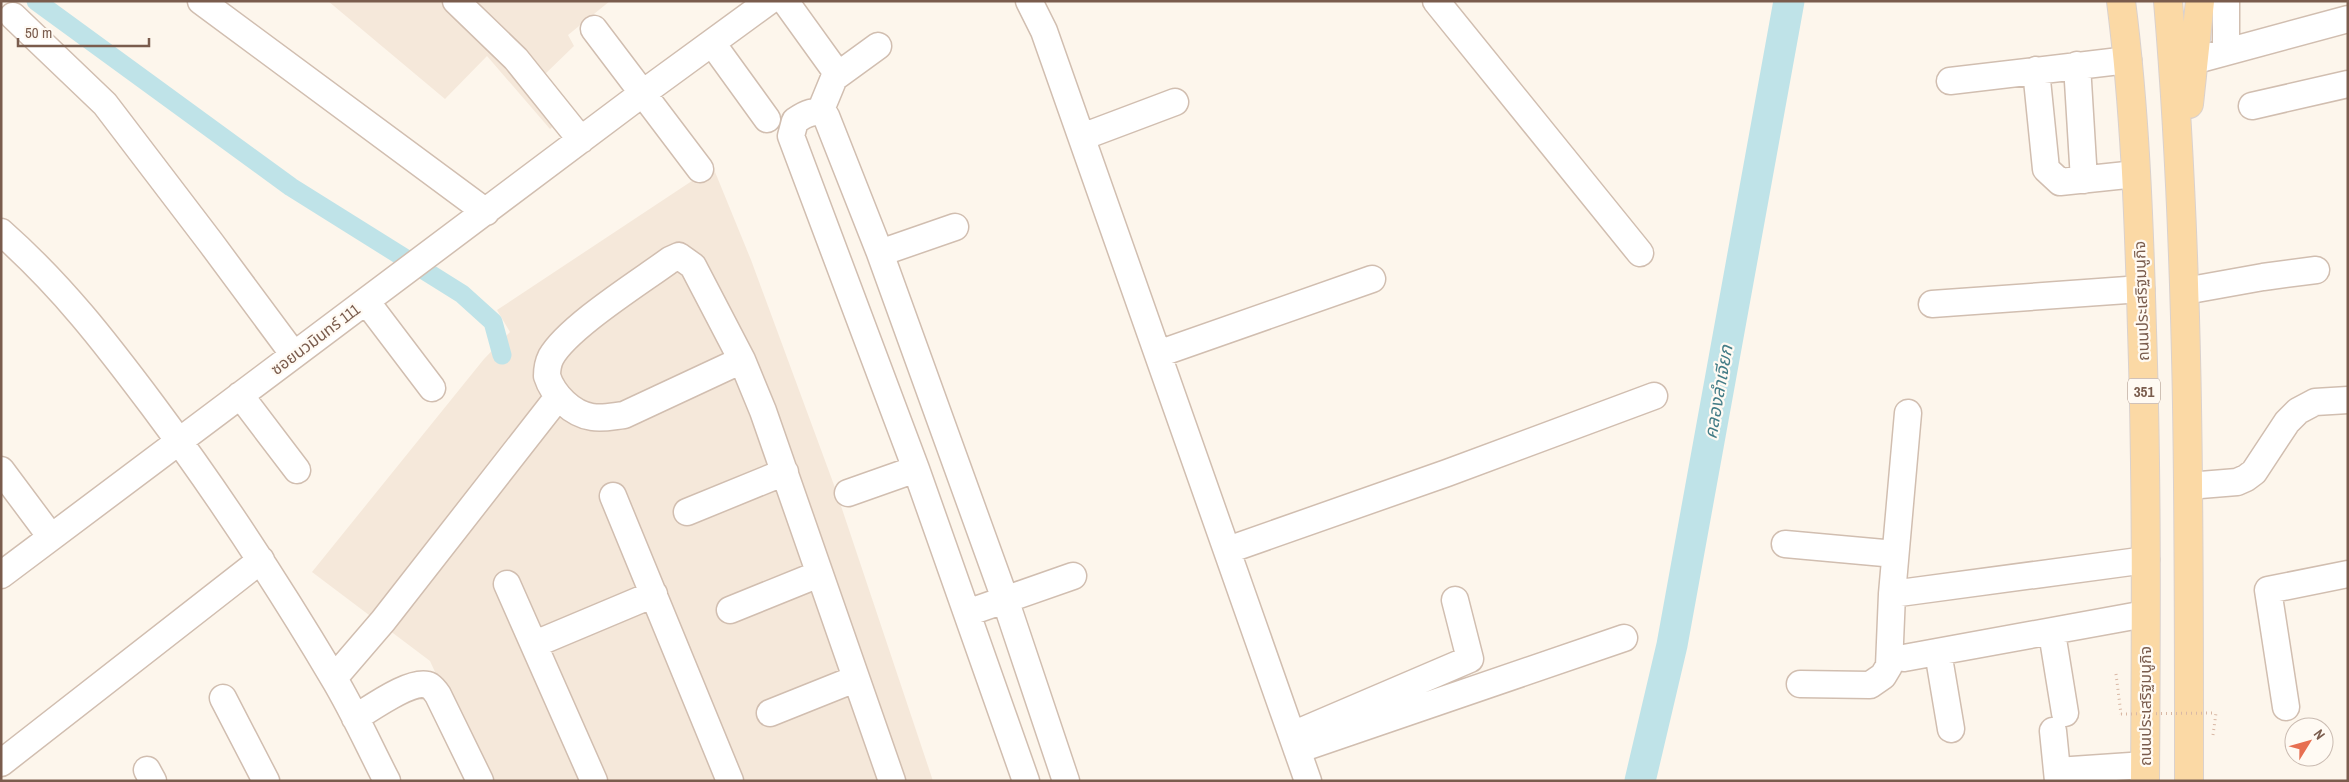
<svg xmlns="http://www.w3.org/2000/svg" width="2349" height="782" font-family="'Archivo Narrow','Noto Sans Thai',sans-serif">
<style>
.residential{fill:#f5e8da}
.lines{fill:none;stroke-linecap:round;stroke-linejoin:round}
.canal{stroke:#bfe3e8;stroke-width:19}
.river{stroke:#bfe3e8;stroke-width:31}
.minor-casing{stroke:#d1beb0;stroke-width:29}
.major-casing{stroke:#dad1cd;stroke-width:30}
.path{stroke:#d9b8a5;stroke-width:3;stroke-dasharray:1 4;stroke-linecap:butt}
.minor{stroke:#fff;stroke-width:26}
.major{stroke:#fbd9a5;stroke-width:28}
.path-bridge{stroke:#d9b8a5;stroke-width:3;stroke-dasharray:1 4;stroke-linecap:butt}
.labels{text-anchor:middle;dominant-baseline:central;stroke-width:4.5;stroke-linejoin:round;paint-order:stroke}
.shield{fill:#fffaf3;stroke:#a28b7f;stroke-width:1}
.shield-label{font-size:15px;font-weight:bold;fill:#7a5c4d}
.street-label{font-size:16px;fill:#7a5c4d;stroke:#fffaf3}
.water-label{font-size:18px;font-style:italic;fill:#437c86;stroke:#fffaf3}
</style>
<rect width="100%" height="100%" fill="#fdf6ec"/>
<path class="residential" d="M 328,1 L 610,1 L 568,35 L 574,46 L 543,76 L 569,111 L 550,129 L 487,56 L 445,99 Z
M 713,167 L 751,260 L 834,485 L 933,781 L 485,781 L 430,661 L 312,572 L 484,359 L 510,332 L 497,310 Z"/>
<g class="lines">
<path class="canal" d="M 36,1 L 291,187 L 462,294 L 493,322 L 502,355"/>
<path class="river" d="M 1640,781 L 1672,645 L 1789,1"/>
<g class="minor-casing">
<path id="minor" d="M 201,1 L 486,212
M 456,1 L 516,59 L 581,140
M 785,1 L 834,69
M 1029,1 L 1044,31 L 1308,781
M 1436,1 L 1640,253
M 2226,1 L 2226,52
M 13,16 L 105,104 L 211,243 L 294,355
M 594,29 L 700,169
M 712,43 L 767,119
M 2193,61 L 2348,19
M 2077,65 L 2084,180
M 2036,70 L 2046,169 L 2060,182 L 2136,174
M 1950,81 L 2128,60
M 2252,106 L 2348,84
M 820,112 L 834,78 L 878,46
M 1082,137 L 1175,102
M 1,232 C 62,286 105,342 153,406 C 218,493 277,583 333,677 C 353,710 369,746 387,781
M 880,253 L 955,227
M 2185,291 L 2263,277 L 2316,270
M 366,301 L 432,388
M 1932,304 L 2141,289
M 1158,354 L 1372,279
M 742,360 L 624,415 C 614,416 603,419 592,417 C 572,414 553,395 547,376 C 547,370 548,363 551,357 C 568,327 640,282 670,260 L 679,256 L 693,266 L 742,360 L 763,411 L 892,781
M 240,395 L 297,470
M 1,470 L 51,537
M 2188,486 L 2237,482 L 2246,478 L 2254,472 L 2287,422 L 2298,411 L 2315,402 L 2348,400
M 848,493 L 916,469
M 613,496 L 730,781
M 687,512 L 785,472
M 1785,544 L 1895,554
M 1228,550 L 1447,473 L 1654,396
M 1,575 L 643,93 L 769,1
M 507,584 L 594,781
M 1892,594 L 2146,560
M 730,610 L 819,574
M 967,613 L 1073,576
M 2052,633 L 2065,713
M 535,644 L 654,594
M 1938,652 L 1951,729
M 1904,658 L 2145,614
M 334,678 L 383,621 L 558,397
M 1800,684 L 1870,685 L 1883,676 L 1889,666 L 1892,594 L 1908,413
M 223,698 L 266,781
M 2286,707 L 2268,590 L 2348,574
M 770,713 L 855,679
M 355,718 C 370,709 414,677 430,686 C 433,688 436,692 438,695 L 480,781
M 2053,731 L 2058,781
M 1297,733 L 1470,659 L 1455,600
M 1297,750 L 1624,638
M 1,763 L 261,560
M 147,770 L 153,781
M 2057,771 L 2145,765
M 1026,781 L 916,469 L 791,136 L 795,121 C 805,114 816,108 826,116 L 880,253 L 1005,599 L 1066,781"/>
</g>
<g class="major-casing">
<path id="major" d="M 2121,1 C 2135,110 2139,220 2142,330 C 2147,480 2146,630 2145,781
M 2168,1 C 2190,261 2189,521 2189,781
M 2189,104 L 2200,1"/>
</g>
<path class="path" d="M 2116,674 L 2121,714
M 2213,735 L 2216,713"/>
<use href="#minor" class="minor"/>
<use href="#major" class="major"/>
<path class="path-bridge" d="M 2121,714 L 2216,713"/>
</g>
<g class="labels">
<rect class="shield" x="2128" y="378.5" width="32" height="25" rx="4"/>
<g class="shield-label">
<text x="2144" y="391">351</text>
</g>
<g class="street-label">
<text transform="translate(2141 301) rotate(-92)">ถนนประเสริฐมนูกิจ</text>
<text transform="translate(315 339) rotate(-37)">ซอยนวมินทร์ 111</text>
<text transform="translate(2145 706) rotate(-90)">ถนนประเสริฐมนูกิจ</text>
</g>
<g class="water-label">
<text transform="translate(1718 392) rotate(-80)">คลองลำเจียก</text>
</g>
</g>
<rect width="2349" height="782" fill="none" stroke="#7a5c4d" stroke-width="5"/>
<g transform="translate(2309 742) rotate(53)"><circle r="24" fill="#fffaf3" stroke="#cabbb1"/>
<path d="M0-4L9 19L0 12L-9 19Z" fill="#e76f51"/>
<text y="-8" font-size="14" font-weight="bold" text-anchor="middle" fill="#7a5c4d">N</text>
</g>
<path d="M18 38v8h131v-8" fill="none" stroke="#7a5c4d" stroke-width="2.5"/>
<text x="25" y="38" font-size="15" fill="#7a5c4d" stroke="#fffaf3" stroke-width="4" paint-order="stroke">50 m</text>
</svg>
